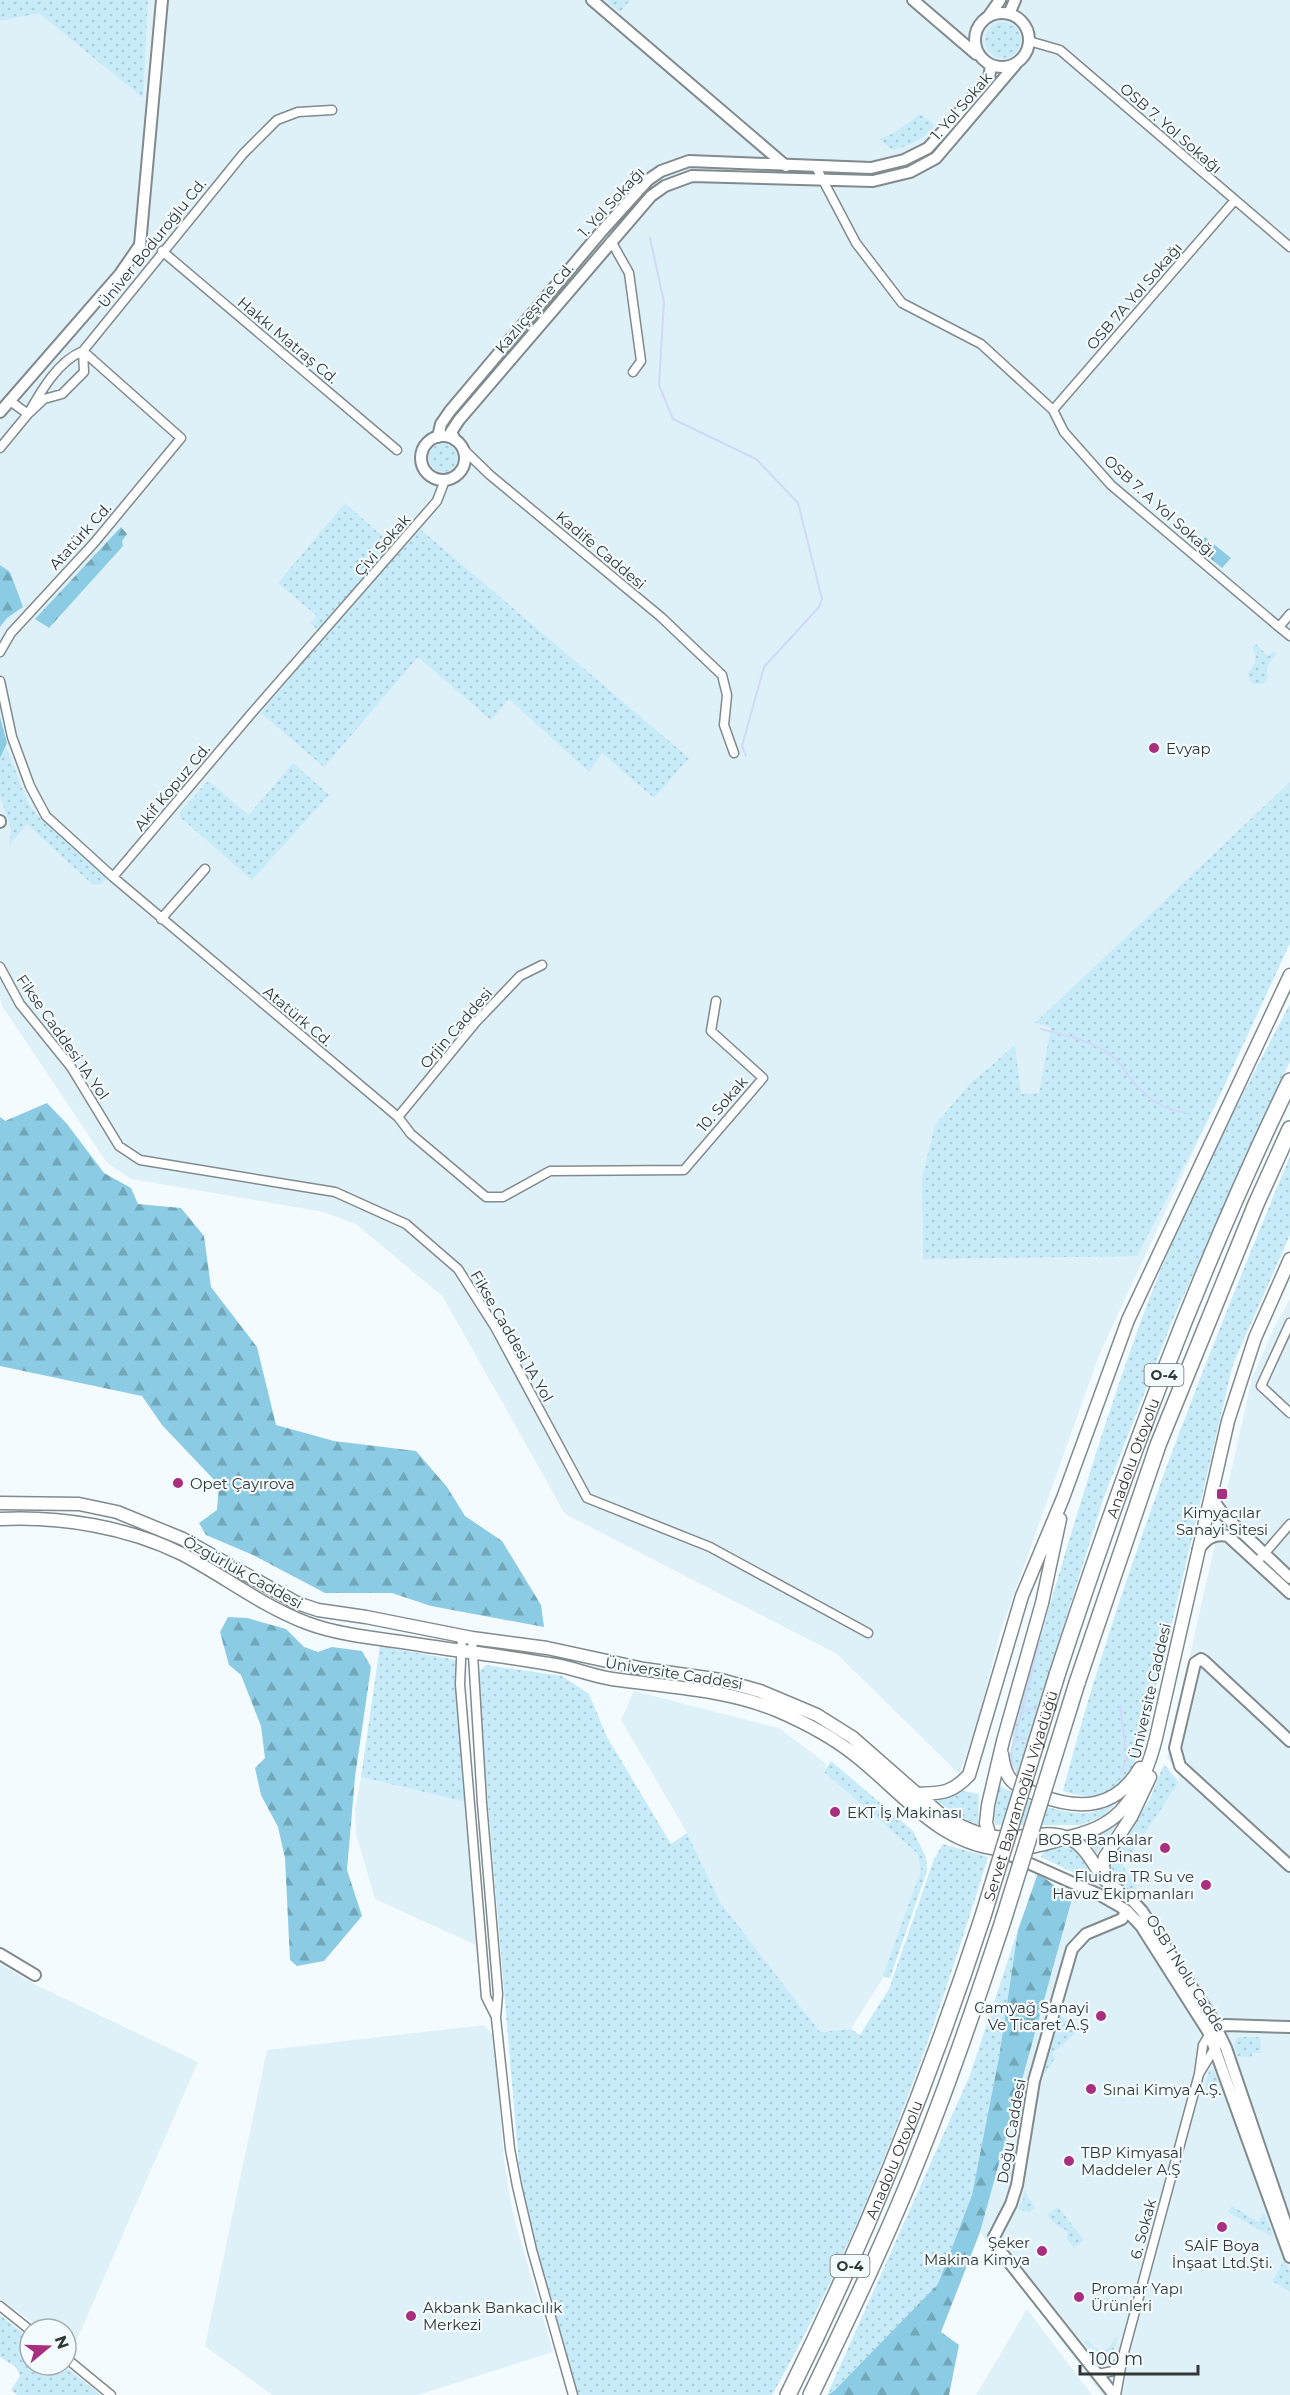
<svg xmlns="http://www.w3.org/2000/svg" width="1290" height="2395" font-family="Montserrat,sans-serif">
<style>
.built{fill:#dff1f8}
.grass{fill:url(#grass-dots)}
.forest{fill:url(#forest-firs)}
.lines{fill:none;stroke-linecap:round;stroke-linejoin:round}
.stream{stroke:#d0d9f8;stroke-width:2}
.minor-casing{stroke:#818a8d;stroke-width:11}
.tertiary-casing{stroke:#818a8d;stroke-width:14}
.secondary-casing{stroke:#818a8d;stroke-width:14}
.primary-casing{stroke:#818a8d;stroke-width:15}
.motorway-casing{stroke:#818a8d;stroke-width:18}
.minor{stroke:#fff;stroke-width:8}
.tertiary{stroke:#fff;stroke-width:10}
.secondary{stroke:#fff;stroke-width:10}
.primary{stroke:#fff;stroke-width:12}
.motorway{stroke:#fff;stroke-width:15}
.motorway-bridge-casing{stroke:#818a8d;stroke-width:18;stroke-linecap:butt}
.motorway-bridge{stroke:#fff;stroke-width:15}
.poi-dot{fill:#aa2e80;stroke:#f3fbfe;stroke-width:2}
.labels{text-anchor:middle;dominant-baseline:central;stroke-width:4.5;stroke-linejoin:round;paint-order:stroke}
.shield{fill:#f3fbfe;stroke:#6c7173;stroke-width:1.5}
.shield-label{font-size:14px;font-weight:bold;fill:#323637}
.street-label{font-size:15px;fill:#323637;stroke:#f3fbfe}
.poi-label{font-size:15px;fill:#323637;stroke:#f3fbfe;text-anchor:start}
</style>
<defs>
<pattern id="grass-dots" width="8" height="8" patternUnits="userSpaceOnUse" patternTransform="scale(1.5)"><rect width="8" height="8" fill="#c7ebf8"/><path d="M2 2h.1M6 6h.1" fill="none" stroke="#abcad5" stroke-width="1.8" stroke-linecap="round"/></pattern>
<pattern id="forest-firs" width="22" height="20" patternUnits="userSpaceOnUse" patternTransform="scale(1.5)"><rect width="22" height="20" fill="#8bcbe3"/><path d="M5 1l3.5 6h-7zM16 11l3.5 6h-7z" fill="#72a6b9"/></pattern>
</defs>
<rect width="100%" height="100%" fill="#f3fbfe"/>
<path class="built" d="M 0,0 L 1290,0 L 1290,943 L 1100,1353 L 1000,1633 L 978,1722 L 959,1774 L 837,1654 L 565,1514 L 443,1297 L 357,1225 L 324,1212 L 131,1179 L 107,1163 L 2,1006 L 0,998 Z
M 1290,1299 L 1290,2395 L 1102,2395 L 980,2232 L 1072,1899 L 1123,1866 L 1179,1782 L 1178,1772 L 1167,1758 L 1252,1378 L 1274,1328 Z
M 634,1691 L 779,1728 L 827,1764 L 824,1772 L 917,1853 L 921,1870 L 883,1978 L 851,2029 L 820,2032 L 720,1902 L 687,1833 L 621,1720 Z
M 361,1777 L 466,1802 L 478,1946 L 375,1899 L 356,1834 L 355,1810 Z
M 0,1964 L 34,1984 L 198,2062 L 72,2351 L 66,2347 L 66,2329 L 42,2329 L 0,2299 Z
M 484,2025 L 494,2036 L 504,2160 L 513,2214 L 553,2352 L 418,2395 L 272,2395 L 205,2346 L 267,2050 Z
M 1027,2309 L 1092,2395 L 976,2395 Z"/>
<path class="grass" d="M 0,0 L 148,0 L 143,98 L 39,13 L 0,21 Z
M 605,0 L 630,0 L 620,12 Z
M985 40a18 18 0 1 1 36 0a18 18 0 1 1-36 0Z
M 920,114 L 935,125 C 925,139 910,145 893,150 L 879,139 L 894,133 Z
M429 458a14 14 0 1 1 28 0a14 14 0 1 1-28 0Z
M 345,503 L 400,552 L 420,529 L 689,758 L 654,798 L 602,753 L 589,772 L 509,699 L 491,720 L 418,657 L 324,767 L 261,713 L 324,636 L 310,623 L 317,616 L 278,583 Z
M 1256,644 L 1268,656 L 1273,651 L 1277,655 C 1269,662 1265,666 1268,677 L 1264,683 L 1254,685 L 1250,680 L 1248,673 C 1256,663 1258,659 1252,647 Z
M 6,747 L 28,803 L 37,815 L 107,878 L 101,885 L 92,884 L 27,824 L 9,846 L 11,828 L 0,796 L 0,758 Z
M 293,763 L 329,795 L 252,880 L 180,817 L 180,812 L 208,781 L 249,815 Z
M 1290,782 L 1290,943 L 1213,1110 L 1137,1256 L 923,1259 L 922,1178 L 935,1125 L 969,1085 L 1015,1045 L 1021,1094 L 1039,1093 L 1051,1027 L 1035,1023 Z
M 1290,1004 L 1290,1061 L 1173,1319 L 1104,1497 L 1017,1774 L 1010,1760 L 1014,1728 C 1053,1594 1091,1460 1138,1329 C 1178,1217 1234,1109 1290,1004 Z
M 1290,1156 L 1290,1235 L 1233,1364 L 1163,1661 L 1132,1771 C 1111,1797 1094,1801 1063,1791 C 1120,1573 1204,1364 1290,1156 Z
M 380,1646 L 456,1660 L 466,1802 L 361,1777 Z
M 486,1665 L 562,1676 L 589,1694 L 607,1737 L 671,1844 L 687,1833 L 720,1902 L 820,2032 L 851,2029 L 860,2035 L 889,1989 L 934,1859 L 943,1844 L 988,1857 C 932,2039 866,2229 772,2395 L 577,2395 L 529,2222 L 519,2165 L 477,1674 Z
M 831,1761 L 913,1831 L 926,1857 L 927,1871 L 890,1978 L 883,1976 L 921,1870 L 917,1853 L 824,1772 Z
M 1164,1764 L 1179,1782 L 1123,1866 L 1145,1900 L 1142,1903 L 1111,1879 L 1109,1873 L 1109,1862 L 1150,1799 Z
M 999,1785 C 1024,1800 1059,1815 1088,1813 C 1097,1812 1107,1807 1115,1804 L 1103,1816 L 1081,1825 L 995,1825 L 994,1816 Z
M 964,1791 L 979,1794 L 978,1825 L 955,1814 L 935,1799 Z
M 1118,1822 L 1097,1853 L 1086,1839 Z
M 1067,1843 C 1079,1854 1089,1866 1093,1882 L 1041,1857 L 1045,1848 Z
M 1018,1930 L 999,2057 L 972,2195 L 938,2284 L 835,2390 L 828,2393 L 970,2075 Z
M 1061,2015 L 1076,2033 L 1052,2054 L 1055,2058 L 1043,2076 Z
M 1238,2037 L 1260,2037 L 1261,2053 L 1252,2053 L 1252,2057 L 1237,2056 L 1234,2043 Z
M 1213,2069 L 1220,2086 L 1217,2089 L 1204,2090 L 1209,2071 Z
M 1024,2190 L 1035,2208 L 1029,2212 L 1018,2209 L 1023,2200 Z
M 1232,2206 L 1258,2222 L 1264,2213 L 1274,2238 L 1228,2212 Z
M 1058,2207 L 1084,2240 L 1074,2248 L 1066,2238 L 1068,2235 L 1066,2230 L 1056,2225 L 1047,2215 Z
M 1284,2261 L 1290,2272 L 1290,2292 L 1272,2281 Z
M 0,2315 L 30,2339 L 30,2365 L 63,2365 L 101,2395 L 17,2395 L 11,2390 L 20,2376 L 16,2367 L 0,2357 Z
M 1115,2338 L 1118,2338 L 1109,2362 L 1096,2356 L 1084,2342 L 1087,2340 C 1098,2352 1106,2357 1115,2338 Z"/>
<path class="forest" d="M 121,527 L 127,534 L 122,541 L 123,546 L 49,628 L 35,619 Z
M 1205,537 L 1231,558 L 1222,568 L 1196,546 Z
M 0,565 L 10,572 L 23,607 L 7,618 L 0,627 Z
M 0,717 L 7,743 L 0,758 Z
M 47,1103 L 67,1124 L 104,1173 L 131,1188 L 138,1204 L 181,1208 L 204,1236 L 211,1287 L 257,1347 L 276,1425 L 334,1441 L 416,1451 L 447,1487 L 465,1516 L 502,1541 L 541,1605 L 544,1627 L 431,1606 L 392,1593 L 325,1593 L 253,1555 L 206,1535 L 199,1523 L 217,1510 L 219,1485 L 162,1425 L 142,1396 L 0,1366 L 0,1117 L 5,1121 Z
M 228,1617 L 247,1618 L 286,1629 L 304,1647 L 318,1652 L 332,1647 L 362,1651 L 371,1667 L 355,1777 L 347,1870 L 362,1916 L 324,1961 L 297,1966 L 290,1960 L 285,1858 L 278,1827 L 261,1795 L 255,1768 L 265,1758 L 261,1726 L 241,1675 L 229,1665 L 220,1632 Z
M 1038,1873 L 1072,1899 L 980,2232 L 941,2332 L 959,2345 L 949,2395 L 827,2395 L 835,2390 L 938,2284 L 972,2195 L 999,2057 L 1018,1930 Z"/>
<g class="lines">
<path class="stream" d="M 650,238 L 664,302 L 659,385 L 673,419 L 756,459 L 798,503 L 822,599 L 819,607 L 764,667 L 742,746 L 746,756
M 1041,1029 C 1065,1036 1093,1040 1112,1056 C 1119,1061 1124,1070 1130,1078 C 1145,1097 1164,1111 1188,1113
M 1120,1706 L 1127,1758 L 1121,1773
M 1020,1714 L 1031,1708 L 1039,1710
M 1013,1743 L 1022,1738 L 1032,1740
M 1013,1772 L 1011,1753 L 1039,1644"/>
<g class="minor-casing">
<path id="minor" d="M 1029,41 L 1060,50 L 1290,247
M 816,167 L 856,243 L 902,303 L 981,344 L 1053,410 L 1064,432 L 1111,485 L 1279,627
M 611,241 L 629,273 L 641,361 L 633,372
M 162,251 L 397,450
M 10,401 L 28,414
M 1053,410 L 1235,200
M 0,448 L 28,414 L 44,399 L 62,394 L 84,372 L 83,351 C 58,361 41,391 28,414
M 462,448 L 490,475 L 661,617 L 722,675 L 727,695 L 724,725 L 734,753
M 1290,614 L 1279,627 L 1290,636
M 0,652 L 11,633 L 94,543 L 181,438 L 83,351 L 243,154 L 277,120 L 298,112 L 332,110
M 0,681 L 12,737 L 30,786 L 46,816 L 113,877 L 398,1117 L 411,1134 L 486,1197 L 503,1197 L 550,1171 L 684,1170 L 763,1078 L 711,1031 L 716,1001
M 113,877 L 251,714 L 437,501 L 445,480
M 161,919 L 205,869
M 0,967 L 20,1004 L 71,1067 L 119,1146 L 140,1160 L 335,1192 L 406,1224 L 458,1269 L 495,1327 L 587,1498 L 710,1547 L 868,1633
M 398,1117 L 476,1022 L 520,976 L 542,965
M 1290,1323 L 1261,1386 L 1290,1413
M 1257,1562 L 1290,1524
M 462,1636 L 460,1684 L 486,1997 L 496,2017
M 472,1638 L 482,1803 L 498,1994 L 496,2018 L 510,2149 L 517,2186 L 532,2250 L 573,2395
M 1212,2030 L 1203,2045 L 1199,2074 L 1216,2046
M 0,2306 L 30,2330
M 1123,2356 L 1199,2074
M 66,2358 L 111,2395
M 1098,2374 L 1113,2371 L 1123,2356 L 1116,2395"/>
</g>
<g class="tertiary-casing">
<path id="tertiary" d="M 592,0 L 786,166
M 913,0 L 976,54 L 978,54
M975 40a27 27 0 1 1 54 0a27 27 0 1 1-54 0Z
M 1009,14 L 1015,0
M 988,17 L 1000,0
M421 458a22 22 0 1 1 44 0a22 22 0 1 1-44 0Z
M 438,437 L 441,424 L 450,411 L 601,232 L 648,180 L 661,171 L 689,161 L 871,168 L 904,160 L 928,148 L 945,129 L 989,78 L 991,65
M 455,440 L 451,432 L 459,420 L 651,196 L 665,186 L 692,176 L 873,181 L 910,172 L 936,158 L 1016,64
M 1213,1489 L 1216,1504 L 1224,1515 L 1290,1578
M 1198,1550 C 1206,1539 1213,1533 1228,1536 L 1290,1593
M 1290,1741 L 1204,1661 L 1201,1659 L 1195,1663 L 1175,1748 L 1180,1766 L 1290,1866
M 999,1850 L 1100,1895 L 1126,1910 L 1141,1926 L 1209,2033 L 1290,2257
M 1105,1880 L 1132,1900 L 1142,1911 L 1210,2015 L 1226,2048 L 1290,2236
M 0,1954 L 35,1975
M 1212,2030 L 1225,2025 L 1290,2027
M 1114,2395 L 998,2248 L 994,2237 L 1011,2204 L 1017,2185 L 1034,2081 L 1072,1949 L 1086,1934 L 1122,1919 L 1125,1914 L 1124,1909"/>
</g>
<g class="secondary-casing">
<path id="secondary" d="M 0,412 L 120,274 L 140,245 L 162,0
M 0,821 L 0,822"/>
</g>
<g class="primary-casing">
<path id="primary" d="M 0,1503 L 79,1504 L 117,1512 L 183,1539 L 297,1603 L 318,1610 L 366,1617 L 472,1638 L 547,1648 L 644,1669 L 721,1680 L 760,1691 L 817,1715 L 852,1737 L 940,1814 C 957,1825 975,1834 995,1837 C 1023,1841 1052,1825 1077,1843 C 1090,1853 1095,1868 1105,1880
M 0,1519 C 60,1516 128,1527 182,1554 C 224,1576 262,1606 307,1623 C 341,1636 385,1639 421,1645 C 466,1652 511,1657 555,1665 C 574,1668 592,1676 612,1679 C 667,1687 724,1689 776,1710 C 804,1722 831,1736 855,1755 C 900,1790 937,1842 998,1849 C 1017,1851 1038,1846 1055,1841 C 1072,1836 1090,1833 1104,1824 C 1134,1807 1148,1770 1156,1738 L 1228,1421 L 1255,1338 L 1290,1259
M 1002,1754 C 1005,1782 1015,1786 1039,1795 C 1080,1811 1116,1809 1140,1768
M 917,1794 C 941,1793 951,1794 969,1775 L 1022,1596 L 1063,1498 L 1128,1320 L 1290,975
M 991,1840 L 986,1823 L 988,1805 L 1003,1741 L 1042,1603 L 1060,1519
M 1105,1879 L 1103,1866 L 1105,1857 L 1131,1817 L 1150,1777"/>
</g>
<g class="motorway-casing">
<g id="motorway">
<path id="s1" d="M 1057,1675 C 1123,1473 1197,1273 1290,1081"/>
<path d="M 1077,1683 L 1158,1445 L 1256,1204 L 1290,1129"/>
<path id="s2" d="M 788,2395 C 865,2240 929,2081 983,1916"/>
<path d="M 811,2395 C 850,2314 889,2233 922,2149 C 952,2074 978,1997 1003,1921"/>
</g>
</g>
<use href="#minor" class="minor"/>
<use href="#tertiary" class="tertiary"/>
<use href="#secondary" class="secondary"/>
<use href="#primary" class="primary"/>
<use href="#motorway" class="motorway"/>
<g class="motorway-bridge-casing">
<g id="motorway-bridge">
<path id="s3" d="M 983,1916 L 1057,1675"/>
<path d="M 1003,1921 L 1077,1683"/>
</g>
</g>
<use href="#motorway-bridge" class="motorway-bridge"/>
</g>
<g class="poi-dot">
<circle cx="1154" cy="748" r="6"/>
<circle cx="178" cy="1483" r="6"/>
<rect x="1216" y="1488" width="12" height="12" rx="3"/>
<circle cx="835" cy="1812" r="6"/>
<circle cx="1165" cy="1848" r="6"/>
<circle cx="1206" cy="1885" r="6"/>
<circle cx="1101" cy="2016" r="6"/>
<circle cx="1091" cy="2089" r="6"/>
<circle cx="1069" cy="2161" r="6"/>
<circle cx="1222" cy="2227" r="6"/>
<circle cx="1042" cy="2251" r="6"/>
<circle cx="1079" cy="2297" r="6"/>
<circle cx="411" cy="2316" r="6"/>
</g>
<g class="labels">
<g class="shield">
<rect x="1144.5" y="1364" width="39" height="22" rx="4.5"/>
<rect x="830.5" y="2255" width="39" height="22" rx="4.5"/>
</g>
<g class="shield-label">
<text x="1164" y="1375">O-4</text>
<text x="850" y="2266">O-4</text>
</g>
<g class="street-label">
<text transform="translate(961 106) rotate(-49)">1. Yol Sokak</text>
<text transform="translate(1171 128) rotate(41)">OSB 7. Yol Sokağı</text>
<text transform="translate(611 202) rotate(-47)">1. Yol Sokağı</text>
<text transform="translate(152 243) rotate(-51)">Üniver Boduroğlu Cd.</text>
<text transform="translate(1134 296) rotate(-49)">OSB 7A Yol Sokağı</text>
<text transform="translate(534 308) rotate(-50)">Kazlıçeşme Cd.</text>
<text transform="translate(288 340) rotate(40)">Hakkı Matraş Cd.</text>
<text transform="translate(1160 506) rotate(42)">OSB 7. A Yol Sokağı</text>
<text transform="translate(80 536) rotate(-48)">Atatürk Cd.</text>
<text transform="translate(382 545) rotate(-49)">Çivi Sokak</text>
<text transform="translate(601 550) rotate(40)">Kadife Caddesi</text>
<text transform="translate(172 787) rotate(-50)">Akif Kopuz Cd.</text>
<text transform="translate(298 1016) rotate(40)">Atatürk Cd.</text>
<text transform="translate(456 1028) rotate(-49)">Orjin Caddesi</text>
<text transform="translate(63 1037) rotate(55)">Fikse Caddesi 1A Yol</text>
<text transform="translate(722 1104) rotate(-49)">10. Sokak</text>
<text transform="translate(512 1336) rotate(60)">Fikse Caddesi 1A Yol</text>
<text stroke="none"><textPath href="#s1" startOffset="230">Anadolu Otoyolu</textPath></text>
<text transform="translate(243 1572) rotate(29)">Özgürlük Caddesi</text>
<text transform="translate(674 1673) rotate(9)">Üniversite Caddesi</text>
<text transform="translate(1150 1691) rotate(-77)">Üniversite Caddesi</text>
<text stroke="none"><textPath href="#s3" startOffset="126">Servet Bayramoğlu Viyadüğü</textPath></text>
<text transform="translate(1186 1973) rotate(58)">OSB 1 Nolu Cadde</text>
<text transform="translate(1011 2131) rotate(-80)">Doğu Caddesi</text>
<text stroke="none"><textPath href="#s2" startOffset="258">Anadolu Otoyolu</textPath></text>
<text transform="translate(1143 2229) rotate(-75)">6. Sokak</text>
</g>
<g class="poi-label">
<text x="1166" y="748">Evyap</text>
<text x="190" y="1483">Opet Çayırova</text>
<text x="1222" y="1512" text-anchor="middle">Kimyacılar<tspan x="1222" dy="17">Sanayi Sitesi</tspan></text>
<text x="847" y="1812">EKT İş Makinası</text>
<text x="1153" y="1839" text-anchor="end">BOSB Bankalar<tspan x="1153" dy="17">Binası</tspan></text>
<text x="1194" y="1876" text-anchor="end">Fluidra TR Su ve<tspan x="1194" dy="17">Havuz Ekipmanları</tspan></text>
<text x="1089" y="2007" text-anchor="end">Camyağ Sanayi<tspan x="1089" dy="17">Ve Ticaret A.Ş</tspan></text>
<text x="1103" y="2089">Sınai Kimya A.Ş.</text>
<text x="1081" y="2152">TBP Kimyasal<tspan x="1081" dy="17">Maddeler A.Ş</tspan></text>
<text x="1030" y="2242" text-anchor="end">Şeker<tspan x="1030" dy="17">Makina Kimya</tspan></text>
<text x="1222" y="2245" text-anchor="middle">SAİF Boya<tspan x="1222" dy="17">İnşaat Ltd.Şti.</tspan></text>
<text x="1091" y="2288">Promar Yapı<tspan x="1091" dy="17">Ürünleri</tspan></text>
<text x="423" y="2307">Akbank Bankacılık<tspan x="423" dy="17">Merkezi</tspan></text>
</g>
</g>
<g transform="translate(48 2347) rotate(71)"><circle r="28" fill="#f3fbfe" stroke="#a6acae" stroke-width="1.5"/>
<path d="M0-4.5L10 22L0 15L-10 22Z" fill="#aa2e80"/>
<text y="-9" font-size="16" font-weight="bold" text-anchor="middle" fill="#323637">N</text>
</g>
<path d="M1080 2365v9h118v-9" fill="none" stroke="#323637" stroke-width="3"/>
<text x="1089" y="2365" font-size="18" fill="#323637" stroke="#f3fbfe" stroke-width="4.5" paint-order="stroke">100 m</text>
</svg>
